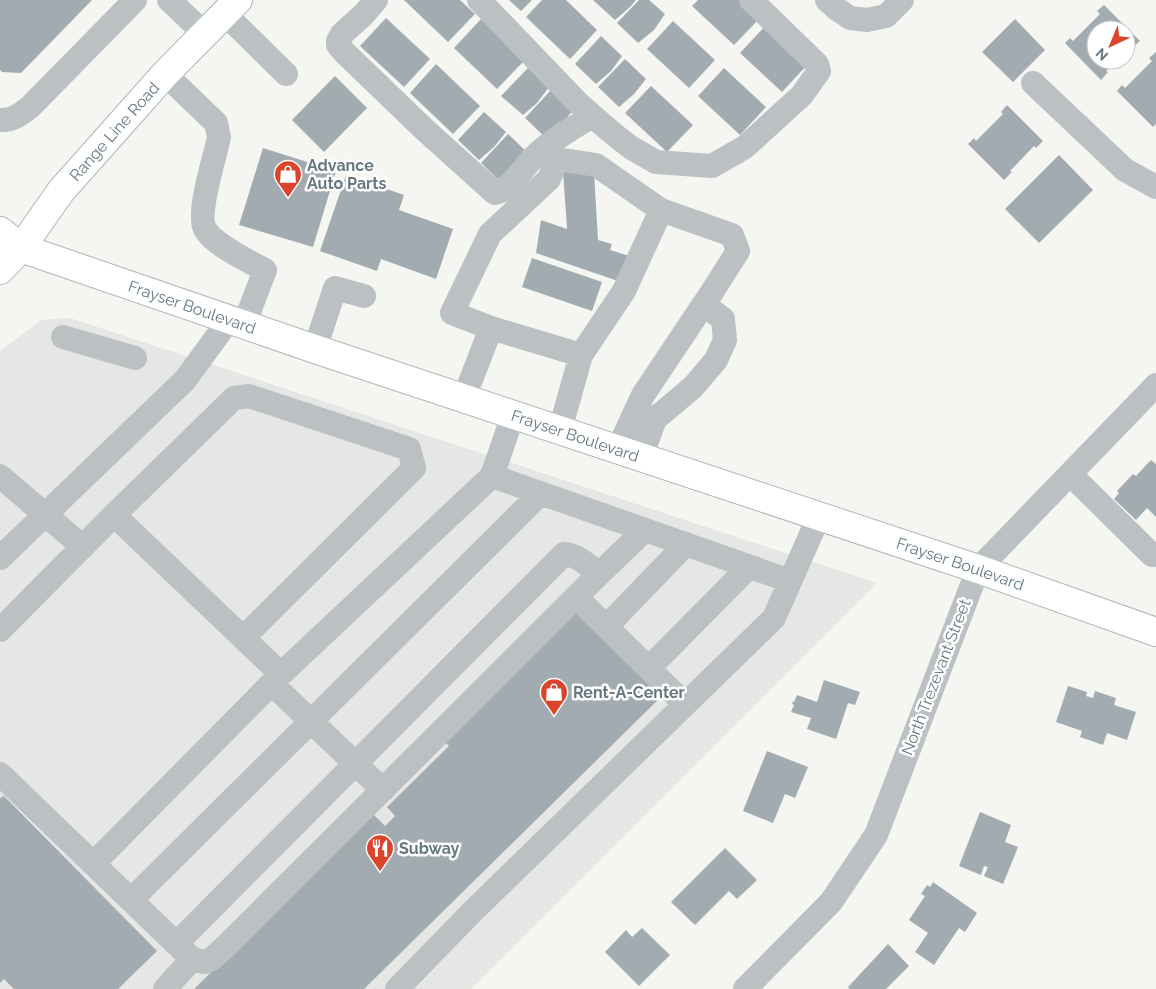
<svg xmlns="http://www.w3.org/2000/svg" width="1156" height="989" font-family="Raleway,sans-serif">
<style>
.built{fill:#e6e6e5}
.building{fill:#a2acb0}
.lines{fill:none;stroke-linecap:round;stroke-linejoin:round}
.major-casing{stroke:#afb5b8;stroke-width:30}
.minor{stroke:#bbc1c3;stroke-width:24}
.major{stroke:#fff;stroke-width:28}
.labels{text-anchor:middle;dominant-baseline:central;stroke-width:5;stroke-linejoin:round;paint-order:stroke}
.street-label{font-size:16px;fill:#657881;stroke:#fff}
.poi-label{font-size:16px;font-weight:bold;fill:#657881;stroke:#fff;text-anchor:start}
</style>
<rect width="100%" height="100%" fill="#f5f5f1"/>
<path class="built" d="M 70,318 L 877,583 L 471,989 L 0,989 L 0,351 L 41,320 Z"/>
<path class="building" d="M 0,0 L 92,0 L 21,73 L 2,72 L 0,70 Z
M 404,0 L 460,0 L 475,14 L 448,42 Z
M 509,0 L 532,0 L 521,11 Z
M 542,0 L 566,0 L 597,30 L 570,59 L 526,17 Z
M 593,0 L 636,0 L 630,7 L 615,20 Z
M 639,0 L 649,0 L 665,14 L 654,30 L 638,43 L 617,23 Z
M 698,0 L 741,0 L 760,18 L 734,45 L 692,6 Z
M 1104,5 L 1140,41 L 1132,48 L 1131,46 L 1126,51 L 1126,30 L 1096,30 L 1096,60 L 1117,60 L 1106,71 L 1108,72 L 1101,80 L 1065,43 L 1070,38 L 1073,41 L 1100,14 L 1097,11 Z
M 386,18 L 430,59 L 404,87 L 360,46 Z
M 481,19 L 524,61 L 497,89 L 454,48 Z
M 1015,19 L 1045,50 L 1013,82 L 982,52 Z
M 673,21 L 715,60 L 689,88 L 647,49 Z
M 766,25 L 808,64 L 782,92 L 740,53 Z
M 601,36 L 622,56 L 611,71 L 596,84 L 575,64 Z
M 1156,52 L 1156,124 L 1153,127 L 1117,91 L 1122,85 L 1125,88 L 1152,61 L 1149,58 Z
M 625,59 L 646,79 L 634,94 L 619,107 L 598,87 Z
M 436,64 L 480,106 L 453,134 L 410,93 Z
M 528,68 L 549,87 L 537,103 L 523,115 L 501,96 Z
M 724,68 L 766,107 L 740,135 L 698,96 Z
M 335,76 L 367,108 L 324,152 L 292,120 Z
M 651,86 L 693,125 L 667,152 L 625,113 Z
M 551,90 L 573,110 L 561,125 L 546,138 L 525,118 Z
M 1007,105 L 1043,141 L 1036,148 L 1034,146 L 1010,171 L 1012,172 L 1004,180 L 968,144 L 974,138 L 976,141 L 1003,114 L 1001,112 Z
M 484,112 L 506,132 L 494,147 L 479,160 L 458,140 Z
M 508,134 L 529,154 L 502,183 L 481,163 Z
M 263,148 L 336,171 L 313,247 L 239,225 Z
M 1059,155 L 1093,190 L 1039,243 L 1005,209 Z
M 563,171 L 594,172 L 598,240 L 612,244 L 610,250 L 629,256 L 624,283 L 536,253 L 541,220 L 567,229 Z
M 346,175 L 404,195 L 399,210 L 453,229 L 436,279 L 381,259 L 377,271 L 320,251 Z
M 532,258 L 602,282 L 592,311 L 522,287 Z
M 1151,460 L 1156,464 L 1156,517 L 1147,508 L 1136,520 L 1114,499 L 1119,493 L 1117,491 L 1133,474 L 1136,476 Z
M 579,606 L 665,693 L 364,989 L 194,989 L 372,813 L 385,826 L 395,816 L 387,807 L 449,746 L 443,740 Z
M 824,680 L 860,692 L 855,705 L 848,703 L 836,739 L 807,729 L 811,718 L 791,712 L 794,705 L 792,704 L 793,701 L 794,702 L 797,695 L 817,702 Z
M 1068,686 L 1087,692 L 1086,696 L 1093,698 L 1095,691 L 1116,698 L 1114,705 L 1136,712 L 1127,740 L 1107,733 L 1103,745 L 1080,737 L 1082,731 L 1056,722 Z
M 767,751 L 808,767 L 795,798 L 785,794 L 773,823 L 743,811 Z
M 4,796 L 157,951 L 118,989 L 14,989 L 4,979 L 0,983 L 0,798 Z
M 980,812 L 1011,825 L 1005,842 L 1018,847 L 1003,884 L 984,876 L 988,867 L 984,866 L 981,875 L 959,866 Z
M 725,848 L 757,880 L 737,899 L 729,891 L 695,925 L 671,902 Z
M 933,882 L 977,913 L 965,932 L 959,928 L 934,965 L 915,952 L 928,933 L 909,920 L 925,896 L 921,894 L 927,885 L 930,887 Z
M 642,928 L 670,955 L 639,986 L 605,952 L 626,930 L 632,937 Z
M 888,944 L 909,966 L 886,989 L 850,989 L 848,987 Z"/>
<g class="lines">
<g class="major-casing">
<g id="major">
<path id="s1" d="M 0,231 L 21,248 L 315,349 L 978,569 L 1156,632"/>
<path id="s2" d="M 0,270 L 21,248 L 61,191 L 165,74 L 238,0"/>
</g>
</g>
<path class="minor" d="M 169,0 L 205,34
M 376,0 L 364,14 L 342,34 L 338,41 L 338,45 L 345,53 L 425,130 L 495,193 C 509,191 524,167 535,156 C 551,140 573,128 592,116
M 479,0 L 579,104 L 610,131 L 630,147 L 656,162 L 712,166 L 745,147 L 802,95 L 819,71 L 817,64 L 751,0
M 827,0 L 837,9 L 850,18 L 867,20 L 886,16 L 902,0
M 225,14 L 286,74
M 165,74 L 216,123 L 219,137 L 217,146 C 213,163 197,214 205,229 C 214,245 248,261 265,270 L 244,325
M 1033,83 L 1125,170 L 1156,187
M 0,120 C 12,121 21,114 30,107 L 135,0
M 63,337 L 135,358
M 315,349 L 335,288 L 364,296
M 581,355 L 491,328 L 452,313 L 490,234 L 549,179 L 557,159 L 596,165 L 661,210 L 732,235 L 738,251 L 712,292 L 643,395 L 618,449
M 464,398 L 491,328
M 513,415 L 492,476 L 790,581
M 560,430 L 581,355 L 624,291 L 661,210
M 641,457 L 655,419 L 693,387 L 716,360 L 725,340 L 723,319 L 704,305
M 1070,474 L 1152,555 L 1156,555
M 0,476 L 83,547
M 0,558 L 185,380 L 229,320
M 576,597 L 685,704
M 607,626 L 686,544
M 0,630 L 114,515
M 243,638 L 414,468 L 409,449 L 249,396 L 234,398 L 114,515 C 170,568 226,621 281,674 L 492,476
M 649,668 L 749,567
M 272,684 L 383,790
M 0,774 L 192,959 L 165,989
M 93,864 L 281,674
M 131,900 L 541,493
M 176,944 L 564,554 C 578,555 589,566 599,574 L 645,530
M 192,959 L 204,962 L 212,959 L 228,944 L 599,574
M 397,989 L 473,911 L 774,618 L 819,516
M 745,989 L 831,902 L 876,835 L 978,569 L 1156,385"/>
<use href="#major" class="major"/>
</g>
<defs>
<g id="shop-pin" transform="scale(1.4375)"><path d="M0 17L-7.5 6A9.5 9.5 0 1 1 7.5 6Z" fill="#db432b" stroke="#fff"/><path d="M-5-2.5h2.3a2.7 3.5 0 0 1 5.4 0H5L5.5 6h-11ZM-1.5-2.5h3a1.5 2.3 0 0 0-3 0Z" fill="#fff"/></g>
<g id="restaurant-pin" transform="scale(1.4375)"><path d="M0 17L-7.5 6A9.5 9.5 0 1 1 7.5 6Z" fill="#db432b" stroke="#fff"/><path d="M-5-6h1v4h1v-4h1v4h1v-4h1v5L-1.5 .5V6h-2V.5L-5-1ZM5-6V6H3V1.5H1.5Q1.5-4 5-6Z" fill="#fff"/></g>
</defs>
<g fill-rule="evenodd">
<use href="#shop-pin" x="288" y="174"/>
<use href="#shop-pin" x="554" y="692"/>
<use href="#restaurant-pin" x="380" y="848"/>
</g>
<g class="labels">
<g class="street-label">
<text stroke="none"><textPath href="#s2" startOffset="180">Range Line Road</textPath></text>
<text stroke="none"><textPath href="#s1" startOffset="208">Frayser Boulevard</textPath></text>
<text stroke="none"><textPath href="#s1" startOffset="612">Frayser Boulevard</textPath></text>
<text stroke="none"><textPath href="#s1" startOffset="1018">Frayser Boulevard</textPath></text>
<text transform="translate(936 677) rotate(-69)">North Trezevant Street</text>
</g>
<g class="poi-label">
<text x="307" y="165">Advance<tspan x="307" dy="18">Auto Parts</tspan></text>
<text x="573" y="692">Rent-A-Center</text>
<text x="399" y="848">Subway</text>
</g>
</g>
<g transform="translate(1111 45) rotate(224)"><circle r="24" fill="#ffffff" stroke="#c1c9cd"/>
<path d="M0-4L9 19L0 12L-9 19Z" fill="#db432b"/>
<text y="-8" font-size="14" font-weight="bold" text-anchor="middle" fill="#657881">N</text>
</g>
</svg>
